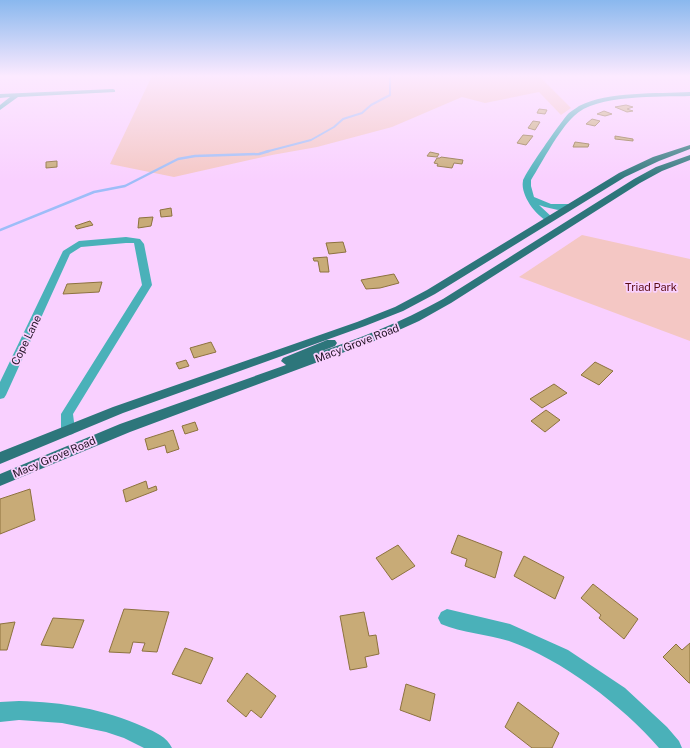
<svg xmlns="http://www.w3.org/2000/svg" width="690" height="748" font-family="'Public Sans',sans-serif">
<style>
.green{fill:#f4c7c4}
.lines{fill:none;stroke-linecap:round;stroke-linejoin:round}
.stream-far1{stroke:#9dbdf8;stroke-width:2}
.stream{stroke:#9dbdf8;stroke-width:2.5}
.building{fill:#c8ab77;stroke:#8d723f}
.minor{fill:#4ab1b9;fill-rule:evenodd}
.major{fill:#2d767b;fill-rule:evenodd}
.labels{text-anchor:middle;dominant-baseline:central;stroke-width:3.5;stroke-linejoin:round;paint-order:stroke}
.park-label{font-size:11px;fill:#590b13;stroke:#f9d0ff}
.street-label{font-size:11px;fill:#221324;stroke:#f9d0ff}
</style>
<rect width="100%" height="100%" fill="#f9d0ff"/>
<path class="green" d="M 152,76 L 539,76 L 571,108 L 561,115 L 539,92 L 485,103 L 462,97 L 392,127 L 317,147 L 272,155 L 174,177 L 110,164 Z
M 582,235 L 690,259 L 690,341 L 519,277 Z"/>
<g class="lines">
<path class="stream-far1" d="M 265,152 L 311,140 L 334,127 L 343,119 L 362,113 L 371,105 L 390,95 L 390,76"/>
<path class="stream" d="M 0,230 L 94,192 L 125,186 L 178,159 L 195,156 L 259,154 L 269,151"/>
</g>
<path class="building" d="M 626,105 L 633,107 L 627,109 L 633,111 L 627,112 L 615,107 Z
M 539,109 L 547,110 L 545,114 L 537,113 Z
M 604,111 L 612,114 L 605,116 L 597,114 Z
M 592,119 L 600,121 L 595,126 L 586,124 Z
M 533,121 L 540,122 L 535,130 L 528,128 Z
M 523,135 L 533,136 L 526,145 L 517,143 Z
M 615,136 L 633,139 L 633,141 L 615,139 Z
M 575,142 L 589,144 L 588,147 L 573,147 Z
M 430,152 L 439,154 L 437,157 L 427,156 Z
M 441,157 L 463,160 L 462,164 L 454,163 L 452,168 L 437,166 L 438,164 L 434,163 L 437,158 L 440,158 Z
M 57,161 L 57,167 L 46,168 L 46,162 Z
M 171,208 L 172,216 L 161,217 L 160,210 Z
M 153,217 L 151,226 L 138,228 L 139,218 Z
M 90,221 L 93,225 L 77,229 L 75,226 Z
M 343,242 L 346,252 L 329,254 L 326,243 Z
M 327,257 L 329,272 L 320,272 L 318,261 L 314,261 L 313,258 Z
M 394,274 L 399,283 L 380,288 L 366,289 L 361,280 Z
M 102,282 L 99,292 L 63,294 L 67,284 Z
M 211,342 L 216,352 L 194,358 L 190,348 Z
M 186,360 L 189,366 L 179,369 L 176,363 Z
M 595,362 L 613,371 L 599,385 L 581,375 Z
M 554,384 L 567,393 L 542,408 L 530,399 Z
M 546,410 L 560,420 L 545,432 L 531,421 Z
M 195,422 L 198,430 L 185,434 L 182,426 Z
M 173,430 L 179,449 L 167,453 L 165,445 L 148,450 L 145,439 Z
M 146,481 L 148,489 L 156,486 L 157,490 L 126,502 L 123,490 Z
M 30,489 L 35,520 L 0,534 L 0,499 Z
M 458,535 L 502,552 L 495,578 L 465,566 L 467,559 L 451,553 Z
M 398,545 L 415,566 L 392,580 L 376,558 Z
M 524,556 L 564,577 L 555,599 L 514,576 Z
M 593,584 L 638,619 L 624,639 L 599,618 L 601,615 L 581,598 Z
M 124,609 L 169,612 L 157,652 L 142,651 L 145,643 L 133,642 L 130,653 L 109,652 Z
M 364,612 L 369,636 L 376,635 L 379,654 L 365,657 L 367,667 L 350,670 L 340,616 Z
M 53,618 L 84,620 L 73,648 L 41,645 Z
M 15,622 L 7,650 L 0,650 L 0,624 Z
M 690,643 L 690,683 L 689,683 L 663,657 L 676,644 L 682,650 Z
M 185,648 L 213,658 L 201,684 L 172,674 Z
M 247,673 L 276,696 L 261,718 L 251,710 L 246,717 L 227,701 Z
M 406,684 L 435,694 L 430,721 L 400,710 Z
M 518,702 L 559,733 L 552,748 L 532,748 L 505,727 Z"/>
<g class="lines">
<path class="minor" d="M 113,89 L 115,90 L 115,92 L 18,97 L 0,110 L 0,105 L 10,97 L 0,98 L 0,94 Z
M 690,92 L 690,96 C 659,97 596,94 574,116 C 558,131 543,161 531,180 L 531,186 L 534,197 L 551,204 L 570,204 L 574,207 C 567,214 548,208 539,205 L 554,219 L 550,222 C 537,218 520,195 523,181 C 525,173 562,120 569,113 C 572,111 576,108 579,106 C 608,91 657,94 690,92 Z
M 126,237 L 140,239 L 144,244 L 152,285 L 73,414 L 75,430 L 73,434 L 68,435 L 63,434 L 61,430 L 61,414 L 142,285 L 134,243 L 126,243 L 81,247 L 70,254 L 6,395 L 4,398 L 0,399 L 0,382 L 63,251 L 79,241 Z
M 447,609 L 510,624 L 568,650 L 625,688 L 667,727 L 679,741 L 682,748 L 659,748 C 623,706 561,659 509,641 C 487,634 462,633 441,624 L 438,618 L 441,612 Z
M 19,701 C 63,702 104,709 144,727 C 155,732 167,737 172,748 L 144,748 L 124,738 L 106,732 L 62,723 L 19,720 L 0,722 L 0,702 Z"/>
<path class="major" d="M 690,145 L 690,149 L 659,161 L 625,177 L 435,294 L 403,311 L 365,326 L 123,413 L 0,464 L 0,452 L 113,407 L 357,322 L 395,307 L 427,290 L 619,173 L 653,157 Z
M 690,155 L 690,160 L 662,171 L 640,183 L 451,303 L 419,321 L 377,340 L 130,432 L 0,486 L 0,474 L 120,424 L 286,365 L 281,361 L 283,358 L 327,340 L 335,340 L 337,343 L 335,346 L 314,354 C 360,338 400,323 443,299 L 634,179 L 656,167 Z"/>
</g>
<linearGradient id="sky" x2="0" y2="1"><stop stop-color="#8ab8ee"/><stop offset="0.42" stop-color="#fceaff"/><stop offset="1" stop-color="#fceaff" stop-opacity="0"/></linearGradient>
<rect width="690" height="181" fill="url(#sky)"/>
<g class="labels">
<g class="park-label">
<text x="651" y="287">Triad Park</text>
</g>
<g class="street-label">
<text transform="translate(26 340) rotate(-64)">Cope Lane</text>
<text transform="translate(357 343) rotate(-21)">Macy Grove Road</text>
<text transform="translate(54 457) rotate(-23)">Macy Grove Road</text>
</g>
</g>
</svg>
